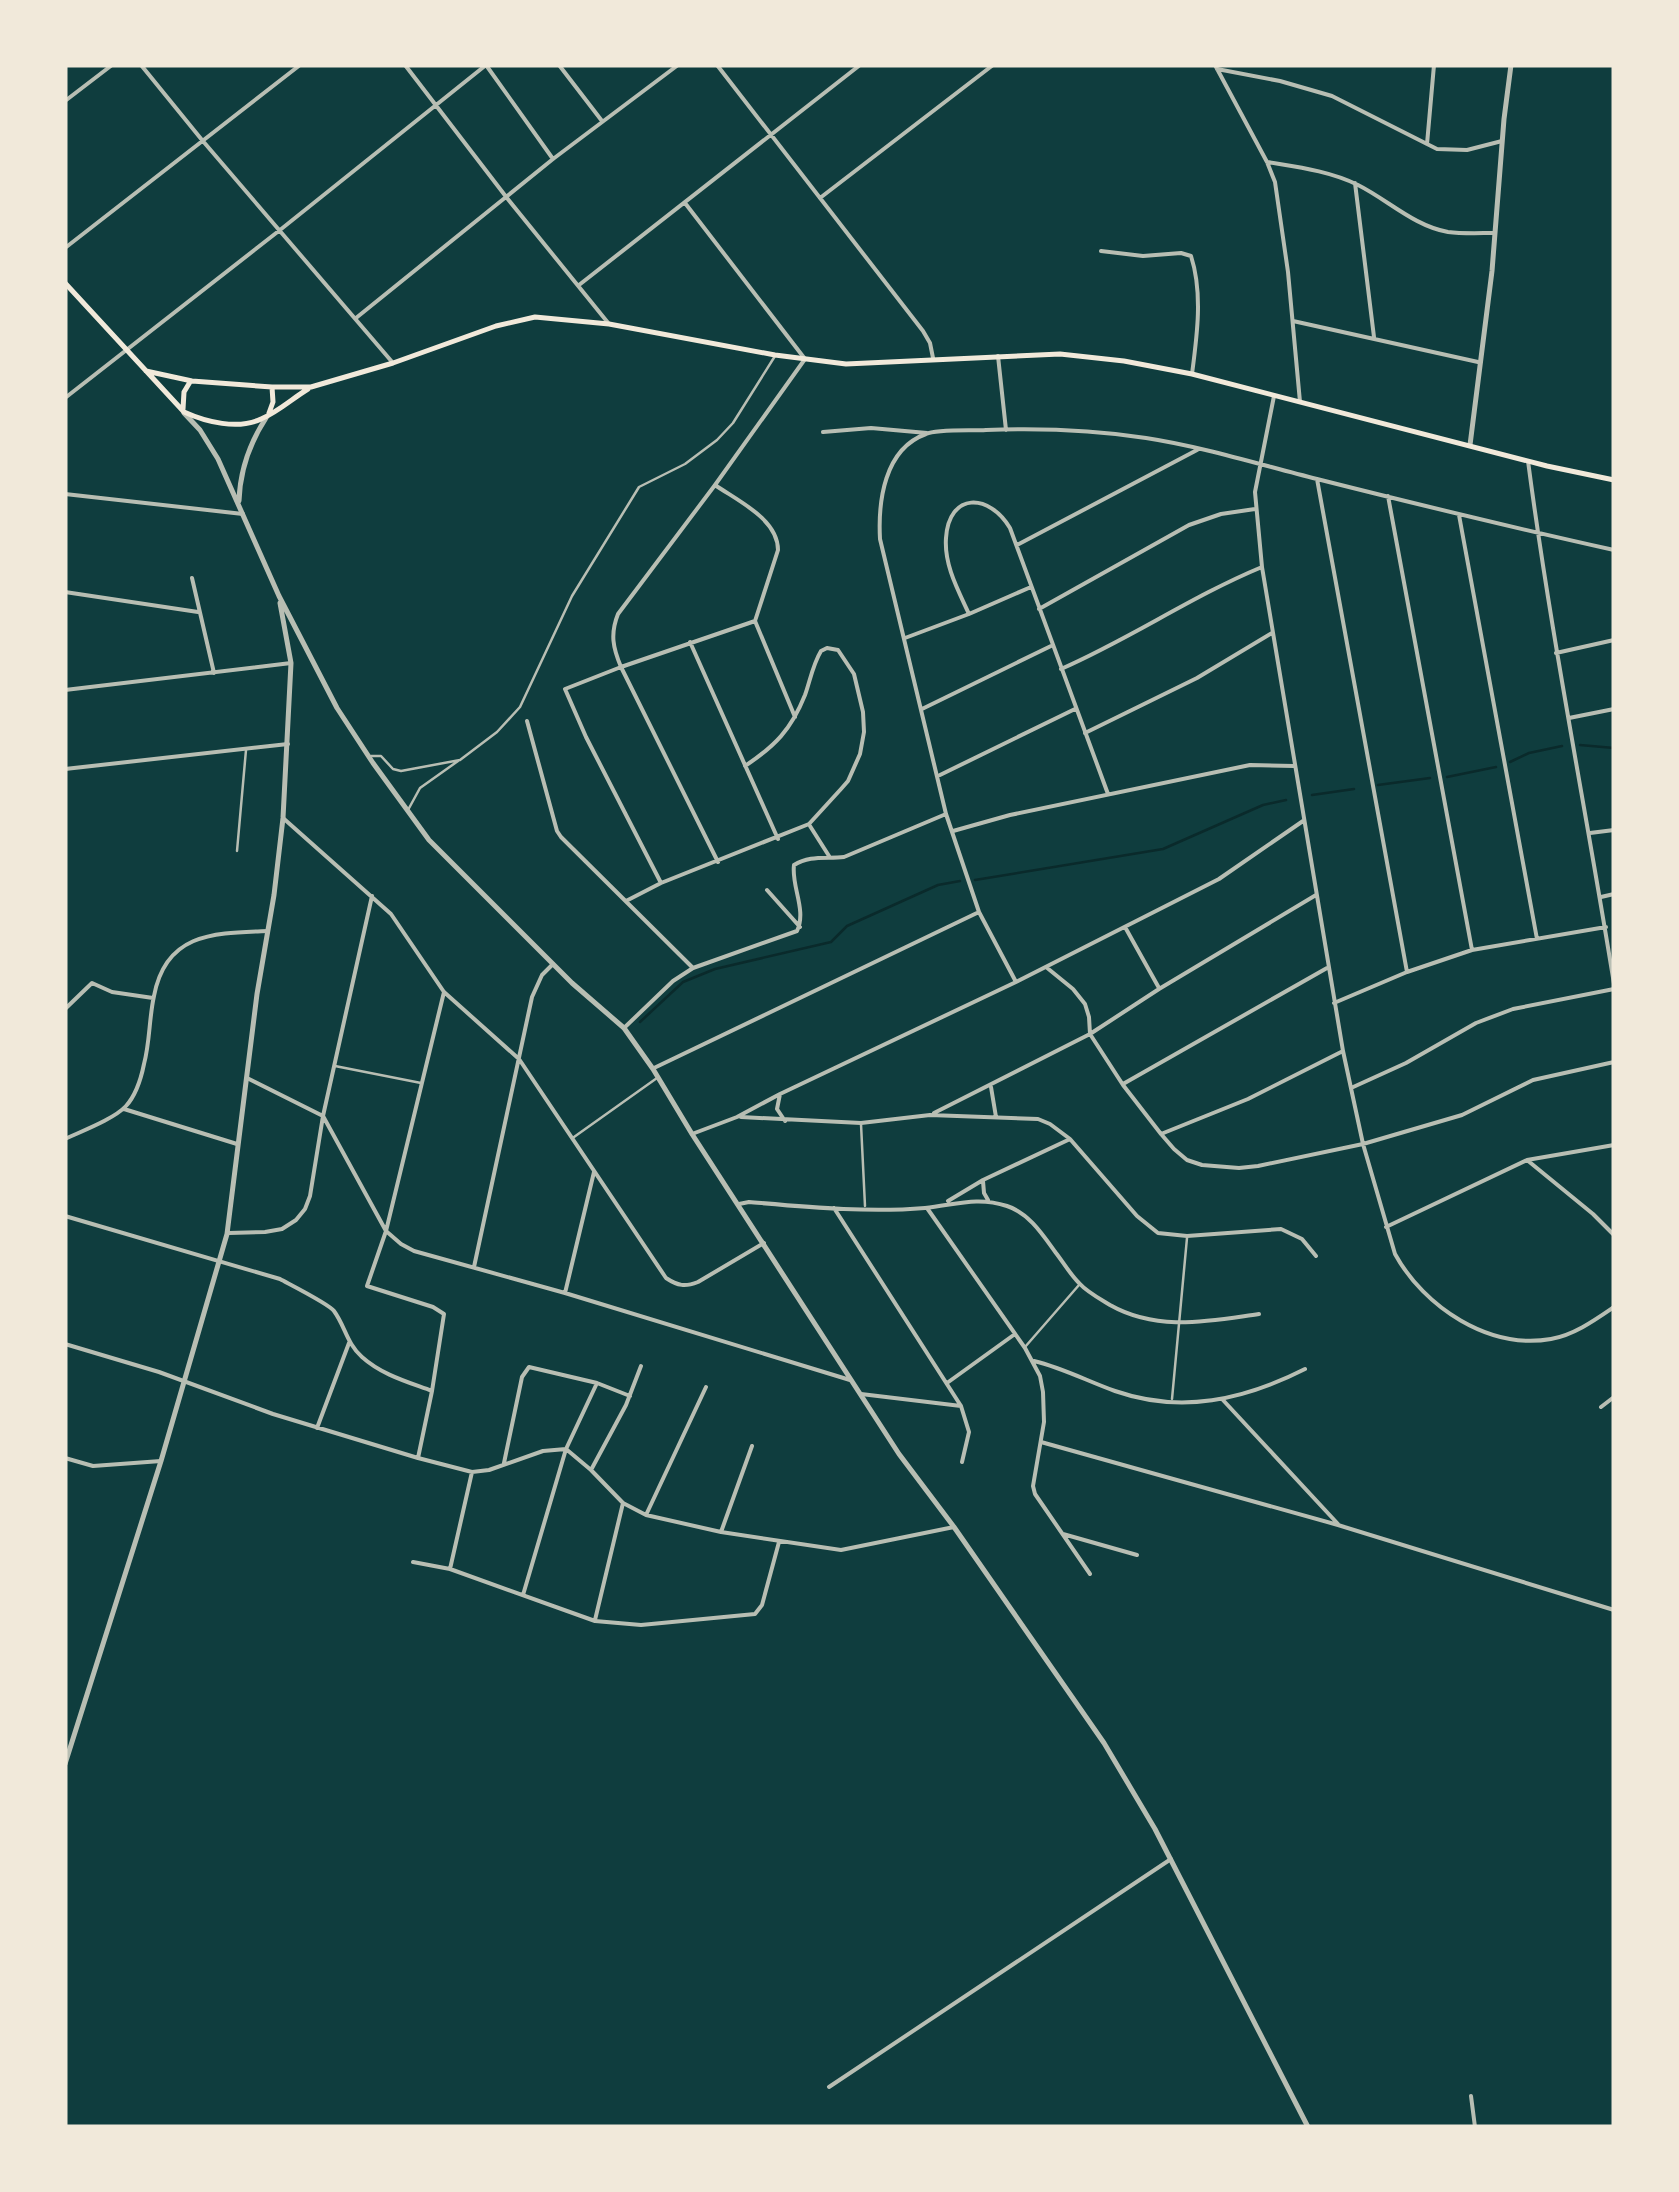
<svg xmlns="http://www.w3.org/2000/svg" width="1679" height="2192" font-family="'Space Grotesk',sans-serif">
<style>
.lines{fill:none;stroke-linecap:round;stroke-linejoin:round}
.stream{stroke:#0a2a2b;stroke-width:2.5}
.service{stroke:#b8beb3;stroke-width:2.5}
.minor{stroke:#b8beb3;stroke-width:4}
.tertiary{stroke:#b8beb3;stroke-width:5}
.secondary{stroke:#f1e9da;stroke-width:5}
</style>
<rect width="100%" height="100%" fill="#0f3d3e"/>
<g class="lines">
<path class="stream" d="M 1580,745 L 1614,748
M 1510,762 L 1529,753 L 1562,746
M 1447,777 L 1496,767
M 1378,785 L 1430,778
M 1312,795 L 1354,789
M 975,880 L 1163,849 L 1263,805 L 1286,800
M 640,1022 L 683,982 L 715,969 L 831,942 L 847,926 L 938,885 L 960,881"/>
<path class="service" d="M 371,756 L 381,756 L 393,769 L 401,771 L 460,760 L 497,732 L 520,707 L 572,596 L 639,487 L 685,464 L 717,440 L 733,423 L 775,356
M 408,810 L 420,788 L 458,761
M 237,851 L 246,750
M 335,1066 L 421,1083
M 861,1124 L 865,1206
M 574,1137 L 657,1078
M 1025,1347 L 1079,1285
M 1172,1399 L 1187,1238"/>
<path class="minor" d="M 141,65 L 202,140 L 393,363
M 405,65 L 507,198 L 609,324
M 486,65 L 553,159
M 559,65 L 602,121
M 717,65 L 923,331 L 930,343 L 933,358
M 1215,65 L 1267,162 L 1275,182 L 1288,272 L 1300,402
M 1217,69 L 1280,81 L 1332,96 L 1437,149 L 1467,150 L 1502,141
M 65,101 L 112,65
M 1427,144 L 1434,65
M 1267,162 C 1297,167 1330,171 1358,185 C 1388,200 1414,226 1448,232 C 1463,234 1480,233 1495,233
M 1355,183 L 1374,337
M 820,198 L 993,65
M 685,203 L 805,359 L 715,485 L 618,614 C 610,634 613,648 621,667 L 718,862
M 65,248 L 300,65
M 1101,251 L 1143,256 L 1181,253 L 1191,256 C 1203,293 1197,336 1192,374
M 579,285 L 860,65
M 356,318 L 553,159 L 678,65
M 1293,321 L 1478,362
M 998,356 L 1006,430
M 1274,396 L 1255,492 L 1262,567 L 1343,1051 L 1363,1144 L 1395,1254 C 1424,1307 1489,1350 1551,1339 C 1574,1335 1595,1320 1614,1307
M 65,398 L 280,230 L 486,65
M 823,432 L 871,428 L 927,433
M 1528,461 C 1551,636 1586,810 1614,984
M 1317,479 L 1407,972
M 715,485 C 738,501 778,519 778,550 L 755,621
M 65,494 L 243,514
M 1388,496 L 1472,950
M 1459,515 L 1537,939
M 1017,545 L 1197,450
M 192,578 L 214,673
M 65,592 L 198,612
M 1039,609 L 1189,525 L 1221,514 L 1255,509
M 969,614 C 958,590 944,565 946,538 C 949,492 989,493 1010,528 L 1108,794
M 755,621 L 795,717
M 905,638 L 969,614 L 1031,587
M 690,642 L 778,839
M 1556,653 L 1614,640
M 1061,669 C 1130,639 1192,596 1262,567
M 65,690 L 291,663
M 922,709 L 1051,646
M 1569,718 L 1614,709
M 527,721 L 557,831 L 561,837 L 692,967
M 1085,733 L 1197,678 L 1272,633
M 65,769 L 288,744
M 940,775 L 1075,709
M 283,818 L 391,914 L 444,992 L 519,1059 L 666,1278 C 678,1286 685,1287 698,1282 L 764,1243
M 810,826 L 829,856
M 953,831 L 1010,815 L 1250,765 L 1294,766
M 1590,833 L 1614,830
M 661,883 L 586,737 L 565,689 L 621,667 L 755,621
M 767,890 L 800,927
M 1601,897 L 1614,894
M 626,901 L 661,883 L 809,824 L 841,789 L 848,781 L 860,754 L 864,732 L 863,712 L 854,674 L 838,650 L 827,648 L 821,651 C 813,664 810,681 805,695 C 791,730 775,746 745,766
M 1125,927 L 1159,988
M 1046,967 L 1073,989 L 1085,1004 L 1089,1017 L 1090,1034 L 1123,1085 L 1161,1134 L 1174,1149 L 1187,1160 L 1202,1165 L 1239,1168 L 1258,1166 L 1363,1144 L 1462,1115 L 1533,1080 L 1614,1062
M 1016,982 L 979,912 L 946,814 L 880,539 C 878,502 884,449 926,434 C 937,429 972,431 986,430 C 1040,428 1094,430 1146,438 C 1204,447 1261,465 1317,479 C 1416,504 1515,528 1614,550
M 1334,1003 L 1407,972 L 1472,950 L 1606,927
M 65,1009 L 92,983 L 112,992 L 153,998
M 624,1028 L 673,981 L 693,968 L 797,931 C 807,910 791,886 794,865 C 810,855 826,859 844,857 L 946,814
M 654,1068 L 979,912
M 247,1078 L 323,1116
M 1123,1084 L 1327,968
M 991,1087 L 996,1117
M 1351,1088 L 1406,1063 L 1476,1023 L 1513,1009 L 1614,989
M 780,1094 L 777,1109 L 785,1121
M 124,1109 L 237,1144
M 934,1113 L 1090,1034 L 1159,989 L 1316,895
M 323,1116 L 386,1231 L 401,1244 L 414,1251 L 565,1293 L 850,1380
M 741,1117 L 861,1123 L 930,1115 L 1038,1119 L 1050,1124 L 1070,1139 L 1137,1216 L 1158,1233 L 1187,1236 L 1281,1229 L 1302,1239 L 1316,1256
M 692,1134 L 737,1117 L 780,1094 L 1016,982 L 1219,879 L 1303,821
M 1161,1134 L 1248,1099 L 1343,1051
M 65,1139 C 82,1131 114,1119 126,1106 C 136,1095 141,1079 144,1064 C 150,1042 149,1018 154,996 C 166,932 215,933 268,931
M 1527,1160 L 1593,1214 L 1614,1235
M 983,1181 L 984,1193 L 988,1200
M 948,1201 L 983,1180 L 1068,1140
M 739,1204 L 749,1202 C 807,1207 867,1213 925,1208 C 955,1205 977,1196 1007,1206 C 1029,1213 1043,1235 1056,1253 C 1063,1262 1070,1274 1079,1283 C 1087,1292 1100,1299 1110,1305 C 1158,1332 1208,1321 1259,1314
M 834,1208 L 961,1406 L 969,1432 L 962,1462
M 927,1208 L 1025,1348 L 1040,1376 L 1043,1392 L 1044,1422 L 1033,1486 L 1035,1494 L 1090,1574
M 65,1216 L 280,1279 C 289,1284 329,1304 334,1311 C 345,1326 347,1344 362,1357 C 382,1375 408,1382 432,1391
M 1386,1227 L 1527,1160 L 1614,1145
M 229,1233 L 265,1232 L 282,1229 L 296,1220 L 305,1209 L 310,1196 L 323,1116 L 372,896
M 474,1267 L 532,997 L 542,975 L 553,964
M 565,1293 L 594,1172
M 65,1344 L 159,1372 L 273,1414 L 418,1458 L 472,1472 L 489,1470 L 543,1451 L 566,1449 L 591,1470 L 623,1503 L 646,1515 L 721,1532 L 841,1550 L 954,1527
M 1034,1361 C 1063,1368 1087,1381 1115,1391 C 1181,1414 1244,1400 1305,1369
M 947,1383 L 1015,1334
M 861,1394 L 961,1406
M 1222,1399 L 1338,1524
M 1601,1407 L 1614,1397
M 317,1428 L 349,1343
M 1041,1442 L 1338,1525 L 1614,1610
M 65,1458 L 93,1466 L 161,1461
M 418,1458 L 432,1391 L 444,1314 L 433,1307 L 367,1286 L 386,1231 L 444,992
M 504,1463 L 522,1377 L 529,1367 L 597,1383 L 630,1396
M 591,1470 L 626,1405 L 641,1366
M 646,1515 L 706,1387
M 721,1532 L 752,1446
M 1063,1534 L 1137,1555
M 413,1562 L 450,1569 L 595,1621 L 641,1625 L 755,1614 L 762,1605 L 779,1542
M 450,1569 L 472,1472
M 523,1595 L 566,1449 L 597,1383
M 595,1620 L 623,1503
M 829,2087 L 1171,1859
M 1471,2096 L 1475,2127"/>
<path class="tertiary" d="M 184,413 L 200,430 L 218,459 L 279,596 L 337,708 L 373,763 L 429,840 L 572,983 L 624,1028 L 653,1069 L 692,1134 L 899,1454 L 954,1527 L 1104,1743 L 1155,1829 L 1308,2127
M 1470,445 L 1492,271 L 1504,119 L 1511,65
M 239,501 C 240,470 249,444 266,418
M 65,1764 L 161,1461 L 227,1234 L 257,994 L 274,895 L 283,818 L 291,663 L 280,603"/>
<path class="secondary" d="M 65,283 L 184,412 C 206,422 238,430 261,419 C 278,412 293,398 308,389
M 146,371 L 192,381 L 272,387 L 311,387 L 393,363 L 496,326 L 535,317 L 609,324 L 775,355 L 846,364 L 1060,354 L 1124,361 L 1192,374 L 1547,466 L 1614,480
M 183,409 L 184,392 L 190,382
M 269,413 L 273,402 L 272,387"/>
</g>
<rect width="1679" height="2192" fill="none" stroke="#f1e9da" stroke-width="135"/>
</svg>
